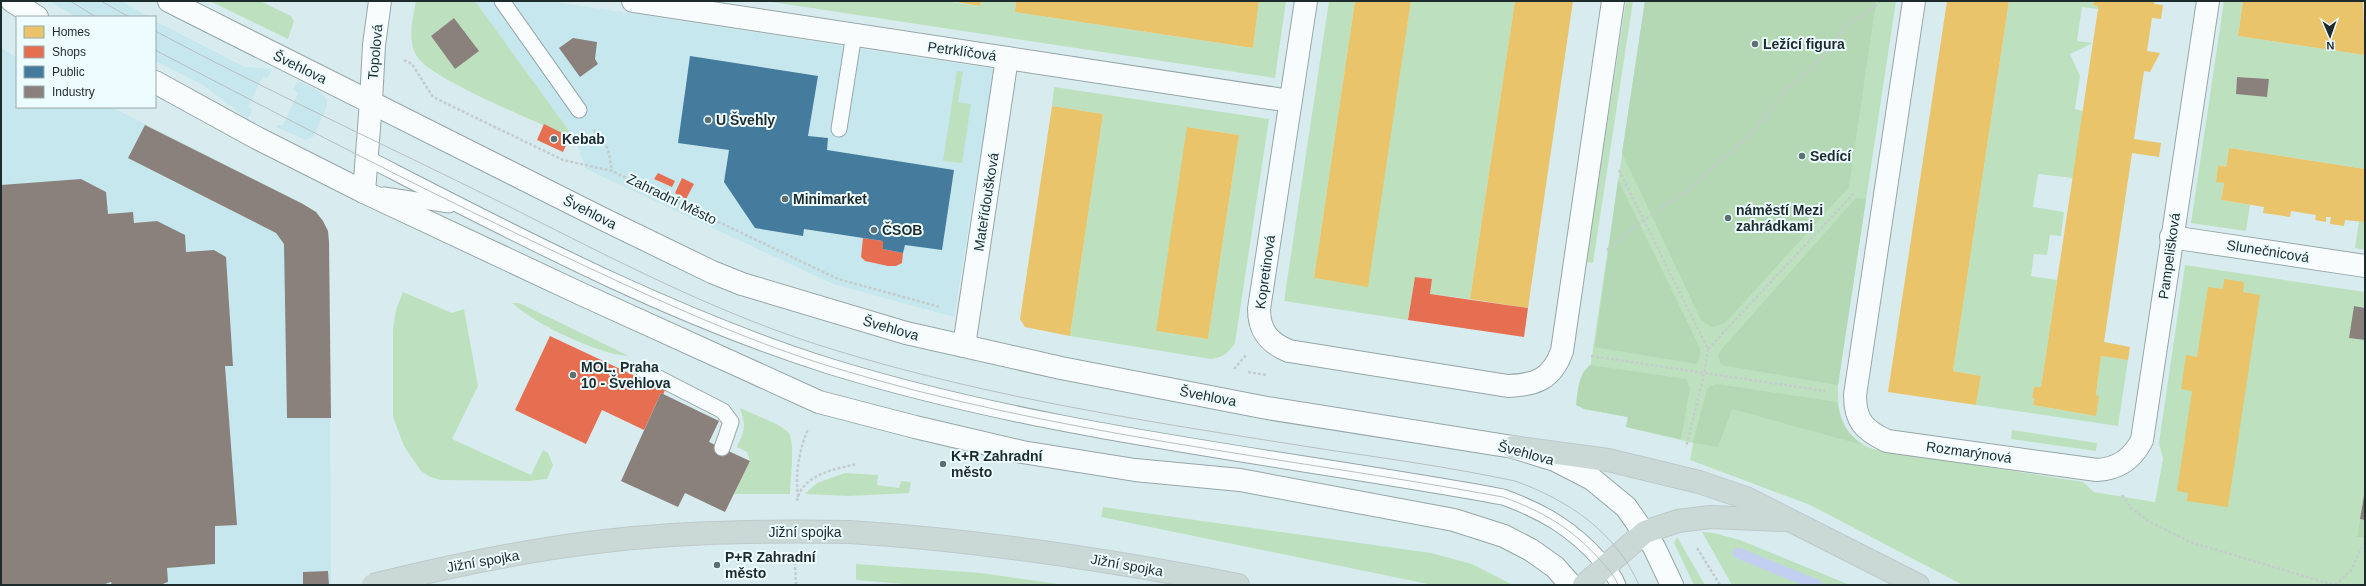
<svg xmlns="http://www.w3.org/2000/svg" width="2366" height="586" font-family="Arial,sans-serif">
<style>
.built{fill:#c6e7ed}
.green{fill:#bde1be;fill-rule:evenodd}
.forest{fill:#b3d8b3}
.homes{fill:#e9c46a}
.shops{fill:#e76f51}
.public{fill:#457b9d}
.industry{fill:#8a817c}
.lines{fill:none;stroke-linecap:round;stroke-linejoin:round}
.stream{stroke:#c2cff1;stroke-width:11}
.service-casing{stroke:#96a6a8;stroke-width:17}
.minor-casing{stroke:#96a6a8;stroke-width:24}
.tertiary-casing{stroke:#96a6a8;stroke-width:24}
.secondary-casing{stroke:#96a6a8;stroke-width:24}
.trunk-casing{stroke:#bfc9cb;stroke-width:24}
.path{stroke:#c5cccd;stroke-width:2.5;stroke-dasharray:3 2;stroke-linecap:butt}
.service{stroke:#f9fcfd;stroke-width:15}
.minor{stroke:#f9fcfd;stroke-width:22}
.tertiary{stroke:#f9fcfd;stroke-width:22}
.secondary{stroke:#f9fcfd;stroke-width:22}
.trunk{stroke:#cad9d6;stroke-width:22}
.tram{stroke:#b9bebf;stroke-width:1}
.trunk-bridge-casing{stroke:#bfc9cb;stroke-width:24;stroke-linecap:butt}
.trunk-bridge{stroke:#cad9d6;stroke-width:22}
.poi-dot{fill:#5e6f71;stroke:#edfcfe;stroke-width:1.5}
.labels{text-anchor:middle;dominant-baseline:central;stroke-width:4;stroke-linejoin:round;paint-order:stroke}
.poi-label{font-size:14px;font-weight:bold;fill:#1d2b2d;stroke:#edfcfe;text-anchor:start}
.street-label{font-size:14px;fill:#1d2b2d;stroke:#edfcfe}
</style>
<rect width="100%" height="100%" fill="#d8ecef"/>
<g class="built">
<polygon points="49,1 121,1 149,17 76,17"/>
<polygon points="475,1 549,1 994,69 954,317 833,284 586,169 575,139"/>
<polygon points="155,21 245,67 272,69 268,78 263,76 248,107 252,109 248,119 203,85 155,61"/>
<polygon points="1,48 17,58 17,107 111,107 303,204 316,212 323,221 328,231 329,242 331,585 1,585"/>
<polygon points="298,81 319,91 327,100 327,106 313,137 306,140 276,127 277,125 283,125 298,93 293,90"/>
</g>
<g class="green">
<polygon points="210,1 260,1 291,16 294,21 288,39"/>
<path d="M416 1H475L575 139C545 125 428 79 416 55 407 38 413 18 416 1ZM454 18 478 51 455 69 431 36Z"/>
<polygon points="765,1 944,1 980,6 981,1 1016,1 1015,12 1253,48 1259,1 1286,1 1275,78"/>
<polygon points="1329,1 1355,1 1314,278 1367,286 1411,1 1515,1 1470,299 1430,294 1432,279 1415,277 1408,320 1284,301"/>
<polygon points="1626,1 1633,1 1593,263 1586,262"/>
<path d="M1645 1H1896L1838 385C1837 414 1843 438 1873 449L2083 482 2094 492 2155 502 2163 459 2159 443 2185 265 2365 292V308L2354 306 2350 338 2365 340V490L2357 537 2365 538V585H1963L1810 505 1690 460 1693 443 1626 427 1628 417 1584 409Z"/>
<polygon points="2009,1 2094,1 2093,5 2098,6 2098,9 2082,7 2077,41 2093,43 2070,54 2080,76 2075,109 2083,111 2073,178 2038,174 2033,207 2064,212 2061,236 2050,235 2047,255 2034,254 2031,276 2057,280 2041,387 2034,387 2032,398 2034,398 2033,405 2096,416 2096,395 2101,356 2128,360 2118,426 1976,405 1981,376 1953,371"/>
<path d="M2224 1H2243L2238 36 2365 55V169L2229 148 2226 167 2218 165 2216 182 2224 183 2221 200 2250 205 2246 231 2191 223ZM2237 77 2269 79 2267 96 2236 94Z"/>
<polygon points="957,71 963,72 958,102 971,104 962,163 943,161"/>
<path d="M1054 87 1269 119 1235 343C1228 354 1223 357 1211 359L1070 336 1103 114 1052 106ZM1188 127 1239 135 1208 339 1156 331Z"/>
<polygon points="2359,221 2365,222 2365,250 2355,248"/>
<polygon points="403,292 452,313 464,309 478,386 452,439 531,475 543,450 548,453 553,465 547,479 529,481 440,480 430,477 421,471 404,446 393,417 393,329 396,310"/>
<path d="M512 303H519L629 356C599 355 535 324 512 303Z"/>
<path d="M740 408C752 414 779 423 788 432 796 440 790 482 790 494H734L750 461 747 452 737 447C745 429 746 427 740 408Z"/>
<polygon points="2012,430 2097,443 2096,451 2011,439"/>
<polygon points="845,473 878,475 877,485 899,488 901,481 911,482 909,493 849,496 805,494 817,483"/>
<polygon points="1103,507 1431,553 1472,564 1513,585 1433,585 1101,517"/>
<polygon points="1702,532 1714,533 1740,540 1850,585 1732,585"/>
<polygon points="1677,537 1705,585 1694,585 1674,543"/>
<polygon points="856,564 981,573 1065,585 918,585 856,580"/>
</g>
<g class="forest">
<polygon points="1645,1 1876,1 1849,187 1725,323 1712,327 1701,320 1622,153"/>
<polygon points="1618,180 1700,348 1700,357 1697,364 1595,347"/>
<polygon points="1856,198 1866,199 1838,385 1721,365 1718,355 1721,350"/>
<path d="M1590 365 1686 379 1690 388 1681 439 1626 427 1628 417 1584 409 1576 405C1578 390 1578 375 1590 365Z"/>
<path d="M1716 384 1837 402C1840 422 1847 433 1863 445L1732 409 1718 447 1693 443 1707 389 1710 386Z"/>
<polygon points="2360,519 2365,520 2365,538 2357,537"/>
</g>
<g class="homes">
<polygon points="950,1 981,1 980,6"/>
<polygon points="1016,1 1259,1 1253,48 1015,12"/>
<polygon points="1355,1 1411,1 1368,287 1314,278"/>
<polygon points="1515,1 1573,1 1528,308 1470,299"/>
<polygon points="1947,1 2009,1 1953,371 1981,376 1976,405 1888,392"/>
<polygon points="2094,1 2155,1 2154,4 2163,5 2161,19 2152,18 2147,51 2160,53 2150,72 2144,71 2134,139 2161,143 2159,157 2132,153 2104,342 2130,347 2128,360 2101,356 2096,395 2099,396 2096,416 2033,405 2034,398 2032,398 2034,387 2041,387 2098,9 2098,6 2093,5"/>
<polygon points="2243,1 2363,1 2365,55 2238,36"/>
<polygon points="1052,106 1103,114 1070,336 1025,327 1020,319"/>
<polygon points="1187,127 1239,135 1208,339 1156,331"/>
<polygon points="2229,148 2365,169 2365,222 2345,220 2344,226 2330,224 2331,217 2326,217 2326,222 2315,220 2316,215 2291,211 2290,217 2277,215 2263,213 2264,207 2221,200 2224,183 2216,182 2218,165 2226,167"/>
<polygon points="2224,279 2244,282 2243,292 2260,295 2228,507 2187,501 2188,493 2177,491 2192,391 2181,389 2186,355 2197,357 2208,287 2223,289"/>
</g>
<g class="shops">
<polygon points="544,124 570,137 563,152 537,140"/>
<polygon points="658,173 675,181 672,187 654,179"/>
<polygon points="682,178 694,184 686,199 675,193"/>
<polygon points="863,238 883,241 883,249 903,253 902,263 896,266 888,266 865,261 861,257"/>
<polygon points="1415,277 1432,279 1430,294 1528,308 1524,337 1408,320"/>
<polygon points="550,336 665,390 663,395 661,393 644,430 602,410 586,444 515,410"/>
</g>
<polygon class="public" points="690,56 818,76 808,136 828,138 827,150 954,170 942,250 905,245 903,253 883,249 883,241 804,229 803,236 755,228 724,182 729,150 678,143"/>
<g class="industry">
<polygon points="454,18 479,51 455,69 431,36"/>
<polygon points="573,38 597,42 595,59 598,64 580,77 559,48"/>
<polygon points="2237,77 2269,79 2267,97 2236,94"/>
<polygon points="145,125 303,204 316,212 323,221 328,231 329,242 331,418 287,418 284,244 276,233 128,158"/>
<polygon points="81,179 106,192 108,214 133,212 134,223 157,221 185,235 186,252 214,250 226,257 233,366 225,366 237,525 215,526 215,564 167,568 168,582 160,585 112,585 111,582 102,585 1,585 1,185"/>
<polygon points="2354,306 2365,308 2365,340 2349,338"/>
<polygon points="661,393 719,421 709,442 750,461 725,512 685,493 678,507 621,481"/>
<polygon points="2364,495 2365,495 2365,520 2360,519"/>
<polygon points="328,571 329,585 303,585 303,572"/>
</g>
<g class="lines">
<polyline class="stream" points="1738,553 1817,585"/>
<g class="service-casing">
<g id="service">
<polyline points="502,1 579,110"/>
<polyline points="839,129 854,34"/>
<path d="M367 158C517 235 670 316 832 367 1050 434 1279 456 1503 497 1542 511 1573 529 1600 560 1607 567 1615 576 1618 585"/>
<polyline points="384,195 449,205"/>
<polyline points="643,370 723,411 731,422 722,448"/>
</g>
</g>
<g class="minor-casing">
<g id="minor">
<polyline points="633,1 1290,101"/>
<path d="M1306 1 1259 309C1259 331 1269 343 1289 351L1508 386C1536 385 1552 379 1562 351L1613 1"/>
<path d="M1914 1 1855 395C1855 421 1864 430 1887 441L2097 470C2118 469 2133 458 2142 440L2208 1"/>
<polyline points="364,192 371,102"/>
<polyline points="2171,237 2365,266"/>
<polyline points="964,346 1007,58"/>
</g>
</g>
<g class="tertiary-casing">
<polyline id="tertiary" points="371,102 374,45 380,1"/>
</g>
<g class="secondary-casing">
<g id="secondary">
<polyline points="12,1 37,17"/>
<polyline points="169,1 603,219 712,272 742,284 906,333 1061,368 1267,408 1513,447 1555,460 1592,479 1626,507 1654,547 1672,585"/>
<polyline points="155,82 257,138 364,192 579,293 819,402 915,427 1022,452 1135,470 1240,480 1454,520 1504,536 1531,550 1555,567 1571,585"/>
</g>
</g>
<g class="trunk-casing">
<g id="trunk">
<polyline points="1513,447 1608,460 1699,482 1746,498 1918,585"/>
<path d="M849 532C980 540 1109 560 1238 585"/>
<polyline points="1584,585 1645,532 1678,521 1710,517 1783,520"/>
</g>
</g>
<g class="path">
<polyline points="404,60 412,64 433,97 563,160 612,171 838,279 940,307"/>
<polyline points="594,130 608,149 612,171"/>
<polyline points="1619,170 1708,349 1704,374 1686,447"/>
<polyline points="1607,250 1644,220 1693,186 1753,131 1783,93 1835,45 1844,27 1880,3"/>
<polyline points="1708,349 1855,192"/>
<polyline points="1591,356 1825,391"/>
<polyline points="1234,369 1246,355"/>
<polyline points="1248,372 1267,375"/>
<polyline points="2122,495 2131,508 2148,521 2190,542 2334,585"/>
<path d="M798 497C795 474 799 450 808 429"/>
<path d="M797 501C802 474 835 469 857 464"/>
<polyline points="1697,548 1720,585"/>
<polyline points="795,562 796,585"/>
<polyline points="2335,585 2351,570 2365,542"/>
</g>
<use href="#service" class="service"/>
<use href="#minor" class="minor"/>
<use href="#tertiary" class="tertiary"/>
<use href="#secondary" class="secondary"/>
<use href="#trunk" class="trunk"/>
<g class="tram">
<polyline points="70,1 96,17"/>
<polyline points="101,1 129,17"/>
<path d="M155 31C268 91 385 145 500 202 610 257 720 316 838 351 998 400 1164 424 1329 450 1391 459 1454 468 1515 481 1568 500 1616 532 1639 585"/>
<path d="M155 50C291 121 427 192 566 257 653 298 741 339 832 367 1050 434 1279 456 1503 497 1542 511 1573 529 1600 560 1607 567 1615 576 1618 585"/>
</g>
<g class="trunk-bridge-casing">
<path id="trunk-bridge" d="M373 585C462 563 554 544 646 537 714 531 781 531 849 532"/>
</g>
<use href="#trunk-bridge" class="trunk-bridge"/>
</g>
<g class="poi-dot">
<circle cx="1755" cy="44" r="4"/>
<circle cx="708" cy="120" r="4"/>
<circle cx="554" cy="139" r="4"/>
<circle cx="1802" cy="156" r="4"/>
<circle cx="785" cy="199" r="4"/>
<circle cx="1728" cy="218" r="4"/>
<circle cx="874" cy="230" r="4"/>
<circle cx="573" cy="375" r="4"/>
<circle cx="943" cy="464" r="4"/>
<circle cx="717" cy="565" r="4"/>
</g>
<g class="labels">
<g class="poi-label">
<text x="1763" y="44">Ležící figura</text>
<text x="716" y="120">U Švehly</text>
<text x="562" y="139">Kebab</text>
<text x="1810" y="156">Sedící</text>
<text x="793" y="199">Minimarket</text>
<text x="1736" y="210">náměstí Mezi<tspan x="1736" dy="16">zahrádkami</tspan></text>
<text x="882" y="230">ČSOB</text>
<text x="581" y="367">MOL, Praha<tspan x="581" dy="16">10 - Švehlova</tspan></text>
<text x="951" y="456">K+R Zahradní<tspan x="951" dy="16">město</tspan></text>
<text x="725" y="557">P+R Zahradní<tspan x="725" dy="16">město</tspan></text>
</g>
<g class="street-label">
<text transform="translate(962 51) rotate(8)">Petrklíčová</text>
<text transform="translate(375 52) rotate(-85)">Topolová</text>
<text transform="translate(300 67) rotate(26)">Švehlova</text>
<text transform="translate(672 199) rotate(26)">Zahradní Město</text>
<text transform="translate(986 202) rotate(-81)">Mateřídoušková</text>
<text transform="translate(590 212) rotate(27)">Švehlova</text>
<text transform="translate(2268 251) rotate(9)">Slunečnicová</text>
<text transform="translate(2169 256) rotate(-82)">Pampelišková</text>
<text transform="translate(1265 272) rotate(-82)">Kopretinová</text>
<text transform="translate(891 328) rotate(16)">Švehlova</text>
<text transform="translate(1208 396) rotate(11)">Švehlova</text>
<text transform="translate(1969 452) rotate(8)">Rozmarýnová</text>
<text transform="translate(1526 453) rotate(15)">Švehlova</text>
<text x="805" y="532">Jižní spojka</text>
<text transform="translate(483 561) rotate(-10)">Jižní spojka</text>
<text transform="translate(1127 565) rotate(10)">Jižní spojka</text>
</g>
</g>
<rect width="2366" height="586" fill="none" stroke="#1d2b2d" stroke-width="4"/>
<rect x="16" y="16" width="140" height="92" fill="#edfcfe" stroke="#9aa8aa"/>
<rect x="24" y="26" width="20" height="12" fill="#e9c46a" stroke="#9aa8aa"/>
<text x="52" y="36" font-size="12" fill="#1d2b2d">Homes</text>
<rect x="24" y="46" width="20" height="12" fill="#e76f51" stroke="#9aa8aa"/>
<text x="52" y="56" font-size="12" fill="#1d2b2d">Shops</text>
<rect x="24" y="66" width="20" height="12" fill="#457b9d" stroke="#9aa8aa"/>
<text x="52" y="76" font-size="12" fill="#1d2b2d">Public</text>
<rect x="24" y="86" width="20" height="12" fill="#8a817c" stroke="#9aa8aa"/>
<text x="52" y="96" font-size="12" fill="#1d2b2d">Industry</text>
<g transform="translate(2330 36) rotate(178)" stroke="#edfcfe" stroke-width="3" paint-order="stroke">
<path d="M0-3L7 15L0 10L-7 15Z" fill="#1d2b2d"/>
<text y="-6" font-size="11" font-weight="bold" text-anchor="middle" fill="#1d2b2d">N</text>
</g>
</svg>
